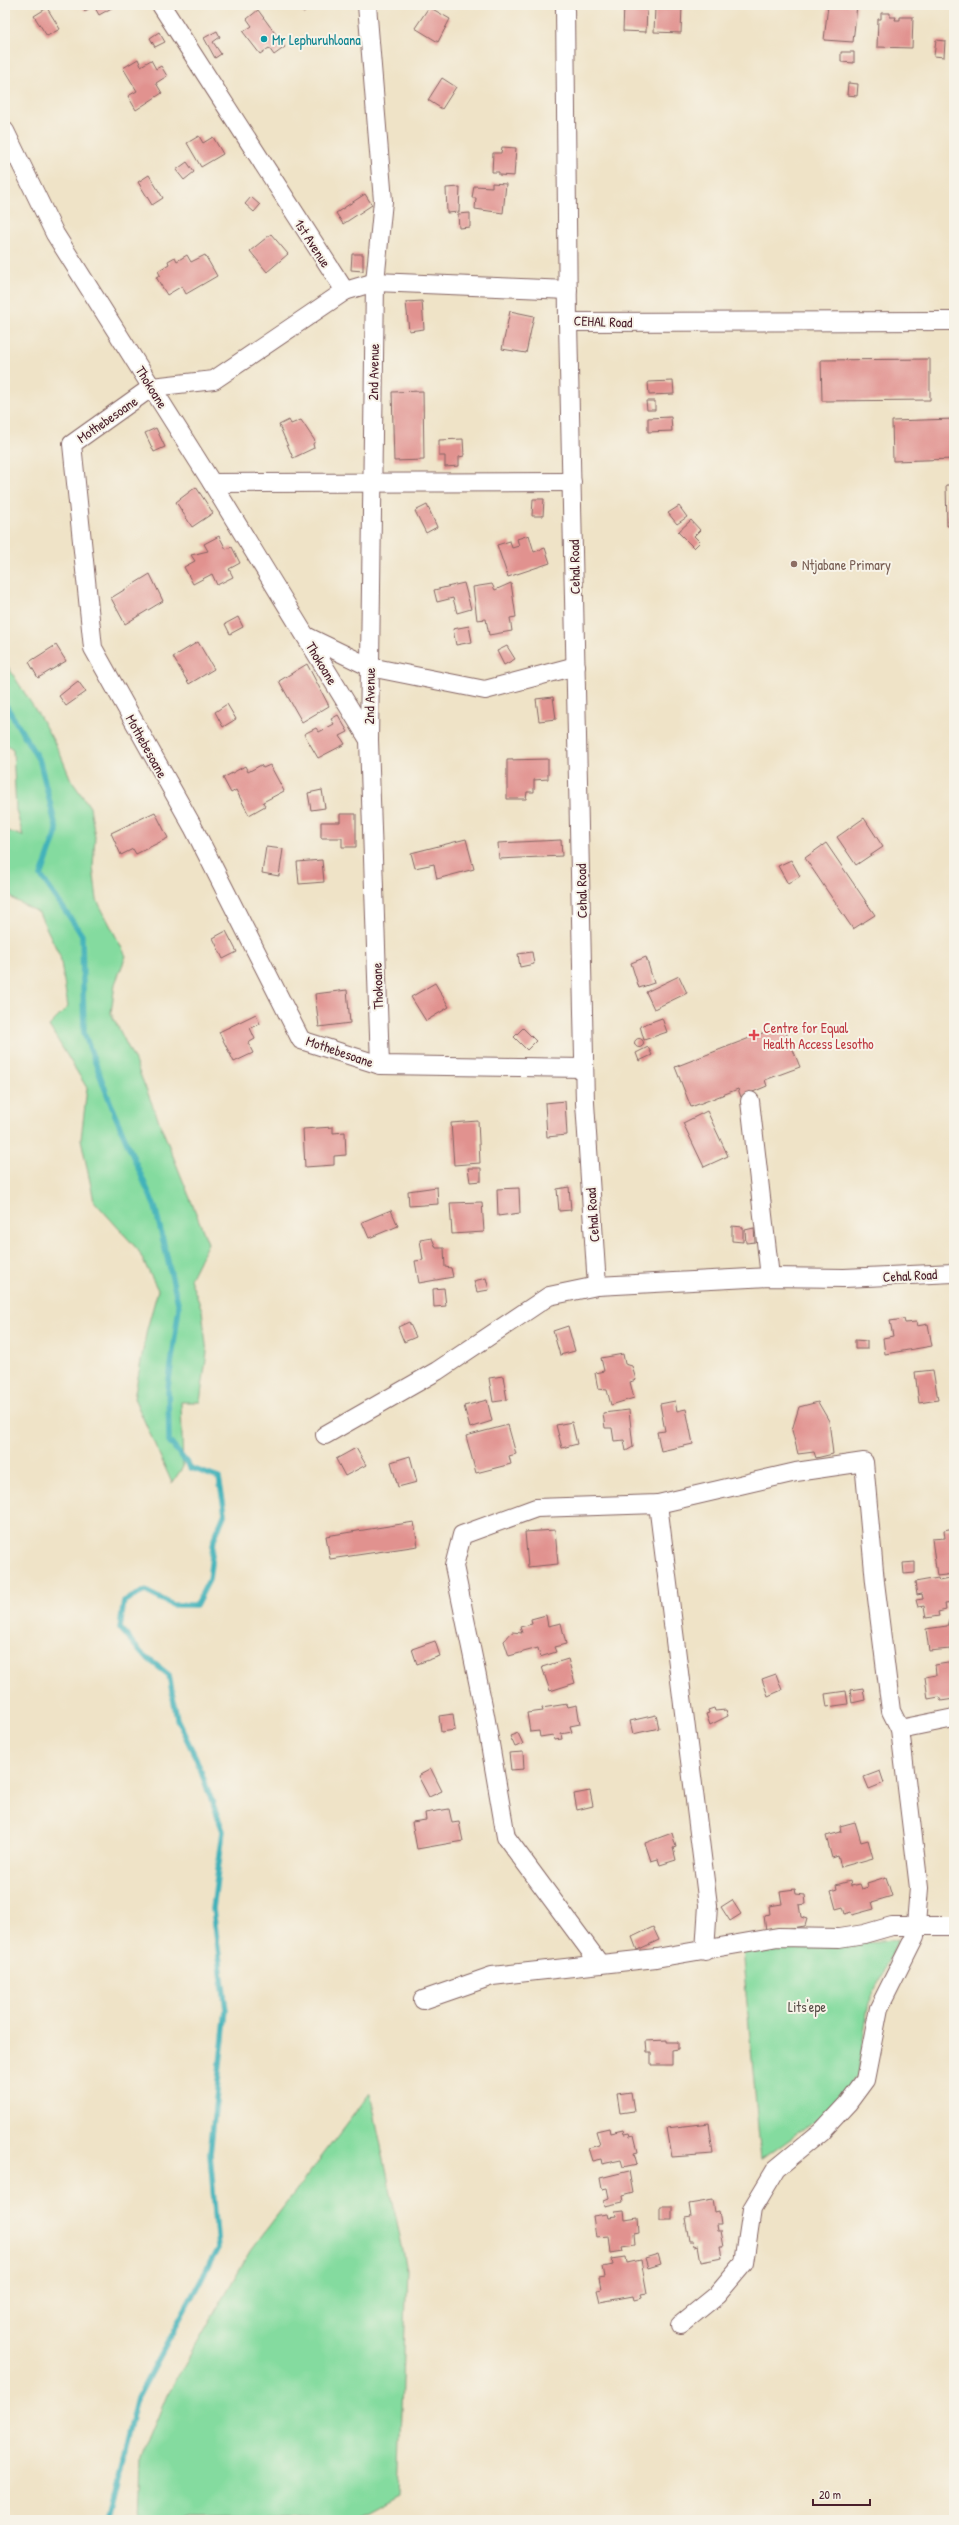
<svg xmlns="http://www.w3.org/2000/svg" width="959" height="2525" font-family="'Patrick Hand',sans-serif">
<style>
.green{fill:#84db9f;stroke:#677d65}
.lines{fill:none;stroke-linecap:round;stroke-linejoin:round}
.stream{stroke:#42b2ba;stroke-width:5.5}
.building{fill:#e1928f}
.street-casing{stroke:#846462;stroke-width:20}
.street{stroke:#fff;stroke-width:18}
.culture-dot{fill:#0f9aa8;stroke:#f7f3e8;stroke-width:1.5}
.education-dot{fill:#8d6e63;stroke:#f7f3e8;stroke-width:1.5}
.health-dot{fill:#e0444e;stroke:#f7f3e8;stroke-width:1.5}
.labels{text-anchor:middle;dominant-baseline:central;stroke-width:4;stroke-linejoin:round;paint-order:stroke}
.culture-label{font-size:14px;fill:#0d838f;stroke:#f7f3e8;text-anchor:start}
.street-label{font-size:14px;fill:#4a1f2b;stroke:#f7f3e8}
.education-label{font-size:14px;fill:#785e54;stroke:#f7f3e8;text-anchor:start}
.health-label{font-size:14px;fill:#be3a42;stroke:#f7f3e8;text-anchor:start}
.park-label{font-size:14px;fill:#584e48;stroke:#f7f3e8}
</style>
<rect width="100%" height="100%" fill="#f7f3e8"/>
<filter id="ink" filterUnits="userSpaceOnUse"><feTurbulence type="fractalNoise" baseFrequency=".025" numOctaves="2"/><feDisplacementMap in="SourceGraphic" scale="8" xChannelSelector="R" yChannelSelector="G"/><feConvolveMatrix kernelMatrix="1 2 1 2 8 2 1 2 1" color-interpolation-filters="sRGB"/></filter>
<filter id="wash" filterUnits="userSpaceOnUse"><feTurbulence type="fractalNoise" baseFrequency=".012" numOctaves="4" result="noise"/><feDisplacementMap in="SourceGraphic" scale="16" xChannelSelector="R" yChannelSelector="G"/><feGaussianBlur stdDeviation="0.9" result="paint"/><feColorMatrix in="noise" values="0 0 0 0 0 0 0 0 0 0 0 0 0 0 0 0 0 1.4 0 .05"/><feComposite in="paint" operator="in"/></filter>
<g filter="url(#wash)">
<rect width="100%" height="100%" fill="#efe3c7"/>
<g class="green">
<polygon points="5,662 40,717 59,751 71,780 90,807 95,836 93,867 97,900 126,956 115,984 111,1013 134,1059 208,1243 190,1279 202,1310 207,1353 200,1402 181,1402 183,1467 172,1483 134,1398 147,1329 158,1290 138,1250 94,1201 81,1139 87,1088 49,1026 68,1007 60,956 39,913 13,899 5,881 5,830 23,836 16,810 13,749 5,744"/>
<polygon points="898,1940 869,2002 857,2076 821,2117 761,2160 742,1949"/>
<polygon points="370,2093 407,2270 399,2494 351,2520 139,2520 141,2457 167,2395 250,2251"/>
</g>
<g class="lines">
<polyline class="stream" points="5,704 40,762 57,831 41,876 82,935 84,1033 115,1115 155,1207 179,1307 168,1388 169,1441 191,1468 219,1478 225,1513 214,1539 209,1580 196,1605 173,1605 145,1591 124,1601 120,1628 142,1654 169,1675 177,1719 196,1758 223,1831 213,1909 226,2010 210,2154 218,2248 137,2398 107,2520"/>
</g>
<g id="blocks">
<g class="building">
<polygon points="81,5 114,5 115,6 99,15 94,6 85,11"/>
<polygon points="294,5 311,5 304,13"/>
<polygon points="624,5 682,5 681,33 654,32 655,8 647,8 646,32 623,31"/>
<polygon points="828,5 857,5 853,42 824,40"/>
<polygon points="429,7 450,19 438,42 415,28"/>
<polygon points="47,8 60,29 47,36 34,16"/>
<polygon points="258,10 285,47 274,55 269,48 260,54 243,32 252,26 247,19"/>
<polygon points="881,13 890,13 890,17 896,17 895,20 900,20 900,17 913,17 912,48 877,47 878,19 881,19"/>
<polygon points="217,31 220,37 213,42 221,54 215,58 204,38"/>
<polygon points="159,32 165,42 155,47 150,38"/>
<polygon points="936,40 945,41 944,57 934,56"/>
<polygon points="841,52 854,52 854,63 841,62"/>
<polygon points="138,59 141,66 151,60 156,69 161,66 167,76 156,83 162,93 136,110 128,96 137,91 123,68"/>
<polygon points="442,78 456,87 442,109 428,100"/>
<polygon points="848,83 858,84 857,96 847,95"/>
<polygon points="199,136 203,143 213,137 223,154 201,167 187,143"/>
<polygon points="502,147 516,148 514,176 499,175 499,172 492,172 493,153 501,153"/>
<polygon points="187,162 194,172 184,180 176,170"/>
<polygon points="149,175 163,198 152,205 138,182"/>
<polygon points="492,183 506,184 503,213 475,209 476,198 472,198 474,186 492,187"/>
<polygon points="460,187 459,212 447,213 446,188"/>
<polygon points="365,194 372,205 343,224 336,213"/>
<polygon points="251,197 260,205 254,212 245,204"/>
<polygon points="470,213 470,227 459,228 458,214"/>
<polygon points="271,234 288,254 267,272 250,251"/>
<polygon points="352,254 363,254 363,271 351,270"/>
<polygon points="187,255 191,262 205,255 217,276 186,294 182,286 167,295 156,277 160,275 158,271 169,264 168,261 175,257 177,261"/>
<polygon points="422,301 424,329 409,331 406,302"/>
<polygon points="510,311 534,316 526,353 502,349"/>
<polygon points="930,359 930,400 822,401 821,360"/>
<polygon points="673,381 674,394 649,395 648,382"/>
<polygon points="423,391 424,460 394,461 392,392"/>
<polygon points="646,401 655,401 655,410 647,410"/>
<polygon points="671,417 672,431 648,432 648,418"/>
<polygon points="954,419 954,459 893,461 892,421"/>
<polygon points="289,420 291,424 301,420 315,441 313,444 314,448 293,458 279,425"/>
<polygon points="156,428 165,447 154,452 145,433"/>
<polygon points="463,439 464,456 459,457 459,466 445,467 445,456 439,456 439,440"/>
<polygon points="946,485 954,485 954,525 947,526"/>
<polygon points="196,487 213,513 192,527 176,502"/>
<polygon points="533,499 544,499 543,516 532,516"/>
<polygon points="427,505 437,527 426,533 415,511"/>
<polygon points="679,506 687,517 677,524 668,513"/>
<polygon points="691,520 700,530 694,536 700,542 694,548 678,532"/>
<polygon points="529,535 534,552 545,548 550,563 508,577 497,545 510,541 512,548 519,546 517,539"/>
<polygon points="219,536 226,549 232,547 240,563 229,569 233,577 217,585 212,574 193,584 184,567 195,561 191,555 208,551 204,544"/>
<polygon points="150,574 163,601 125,624 111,598"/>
<polygon points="464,583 471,609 457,613 453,598 437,602 434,590"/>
<polygon points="511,583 516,617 510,618 512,631 489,635 486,619 477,620 473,587 492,584 495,590"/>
<polygon points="238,617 243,627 230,634 225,624"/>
<polygon points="469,626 472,642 456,645 453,629"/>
<polygon points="198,642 214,669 189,684 173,657"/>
<polygon points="56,645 66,661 38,678 29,662"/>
<polygon points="507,646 515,659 504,665 497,651"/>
<polygon points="307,664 329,706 302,722 279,681"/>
<polygon points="78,681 86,692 66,706 59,696"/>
<polygon points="553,697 556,719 539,721 536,699"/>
<polygon points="227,704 236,719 223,727 215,712"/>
<polygon points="338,715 348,732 340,736 345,744 318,758 304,734 316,728 319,732 334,724 331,719"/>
<polygon points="548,759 548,779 534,780 534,792 527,792 526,799 507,799 507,760"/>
<polygon points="261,765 263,768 270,765 284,791 263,802 265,806 249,815 236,790 231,793 223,778 245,766 248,772"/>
<polygon points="322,790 325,808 311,810 308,793"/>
<polygon points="155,812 168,838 136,854 133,849 121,855 111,833"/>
<polygon points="340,814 356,814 356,847 342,847 342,838 321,838 321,822 340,822"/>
<polygon points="864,818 883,847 856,865 837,837"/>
<polygon points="466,839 474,869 437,879 434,864 415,868 411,853"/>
<polygon points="561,840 562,856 499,859 498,843"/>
<polygon points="826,843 875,915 853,929 805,858"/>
<polygon points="266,847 283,849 279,876 262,873"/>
<polygon points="322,860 324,882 299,884 297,862"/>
<polygon points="791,860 800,876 788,884 778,866"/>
<polygon points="226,931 237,952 223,959 213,938"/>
<polygon points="532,952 534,964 520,967 518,954"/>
<polygon points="646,957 654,983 639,988 631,963"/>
<polygon points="679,976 687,993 654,1009 646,992"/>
<polygon points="435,983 449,1007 426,1021 411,997"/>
<polygon points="347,990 350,1023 319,1027 315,994"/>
<polygon points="256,1014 260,1024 250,1028 255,1039 248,1043 253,1053 234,1062 219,1032"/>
<polygon points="662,1018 667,1032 644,1040 640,1026"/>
<polygon points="783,1025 800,1067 765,1080 767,1086 741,1097 738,1089 691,1107 675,1067"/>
<polygon points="523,1028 536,1041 527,1050 514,1037"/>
<circle cx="639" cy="1043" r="4.5"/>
<polygon points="648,1047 652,1055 639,1061 636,1053"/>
<polygon points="565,1101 567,1135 547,1137 545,1103"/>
<polygon points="707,1111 728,1156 704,1167 683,1123"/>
<polygon points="478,1121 480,1163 454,1165 451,1123"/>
<polygon points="333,1127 333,1133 345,1132 346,1155 334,1156 334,1165 305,1167 303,1129"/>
<polygon points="468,1168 481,1168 481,1181 470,1182"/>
<polygon points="437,1187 438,1204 409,1206 408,1191"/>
<polygon points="569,1187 571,1210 559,1211 557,1189"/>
<polygon points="519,1188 520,1213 498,1216 497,1189"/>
<polygon points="482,1202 484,1232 452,1234 450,1203"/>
<polygon points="391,1210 398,1226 369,1238 362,1222"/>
<polygon points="732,1226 743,1227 743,1242 732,1241"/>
<polygon points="754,1228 755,1242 746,1243 745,1230"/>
<polygon points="432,1238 436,1248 444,1248 445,1267 451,1268 453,1277 419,1283 415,1261 423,1260 420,1240"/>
<polygon points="486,1278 489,1290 477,1292 474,1281"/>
<polygon points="444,1288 446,1306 434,1307 433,1289"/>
<polygon points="904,1319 905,1323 916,1322 917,1326 928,1324 932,1346 885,1354 883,1338 893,1336 890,1321"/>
<polygon points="409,1322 416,1337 404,1342 398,1327"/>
<polygon points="568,1326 575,1351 560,1355 553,1331"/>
<polygon points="855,1340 867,1341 867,1349 855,1349"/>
<polygon points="623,1354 625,1364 632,1366 636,1380 630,1382 634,1398 611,1405 607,1390 598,1389 595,1373 604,1371 601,1358"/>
<polygon points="933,1370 938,1400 919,1403 915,1372"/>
<polygon points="503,1376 507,1400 493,1402 489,1378"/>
<polygon points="487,1400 492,1421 470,1428 464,1406"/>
<polygon points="675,1401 677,1411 686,1409 693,1444 661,1451 657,1432 665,1431 660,1404"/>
<polygon points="818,1402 829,1421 833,1454 816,1458 814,1452 798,1454 792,1430 799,1407"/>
<polygon points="629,1410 633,1447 626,1451 624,1440 614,1441 612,1428 605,1428 603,1413"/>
<polygon points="572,1422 577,1444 562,1448 556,1425"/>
<polygon points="508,1425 516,1454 509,1456 511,1464 476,1473 466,1436"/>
<polygon points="356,1448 366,1465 345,1476 336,1459"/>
<polygon points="410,1456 417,1482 398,1487 391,1462"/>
<polygon points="414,1522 418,1546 330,1559 326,1536"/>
<polygon points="954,1528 954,1574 937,1576 932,1539 945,1538 944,1530"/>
<polygon points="555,1530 558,1564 528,1567 525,1532"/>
<polygon points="915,1562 915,1573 904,1574 903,1563"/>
<polygon points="938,1578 939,1581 954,1578 954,1603 945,1604 946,1610 938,1612 939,1616 926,1618 924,1606 918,1607 916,1600 923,1599 922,1594 917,1595 915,1582"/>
<polygon points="546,1615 548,1626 561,1623 566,1644 554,1647 556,1652 540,1657 538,1648 509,1656 504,1641 512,1632 522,1633 520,1627 532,1624 531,1619"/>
<polygon points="954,1618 954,1657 951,1657 950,1649 929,1651 926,1629 947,1626 949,1619"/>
<polygon points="435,1641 440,1656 417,1664 412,1649"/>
<polygon points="568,1659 575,1683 550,1691 542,1667"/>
<polygon points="954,1662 954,1699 941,1701 939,1697 928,1699 925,1677 936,1675 935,1665"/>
<polygon points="776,1674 782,1690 768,1696 762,1679"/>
<polygon points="863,1688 865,1700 852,1703 850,1690"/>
<polygon points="846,1691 848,1704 827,1707 825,1694"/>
<polygon points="567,1704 568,1707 577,1705 580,1724 570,1726 572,1732 561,1734 562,1739 554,1740 553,1735 540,1737 539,1731 530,1732 527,1713 543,1711 542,1708"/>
<polygon points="714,1708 715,1711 726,1710 728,1716 710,1725 706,1714 709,1713 708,1710"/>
<polygon points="453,1714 455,1730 441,1732 439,1716"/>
<polygon points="656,1715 659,1728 633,1734 630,1721"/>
<polygon points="518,1733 523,1744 515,1747 510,1736"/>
<polygon points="523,1752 524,1769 511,1770 509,1753"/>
<polygon points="431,1769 442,1791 429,1797 418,1776"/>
<polygon points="880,1771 884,1783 869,1789 864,1777"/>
<polygon points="590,1791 593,1806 577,1810 574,1794"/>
<polygon points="449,1809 452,1823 459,1822 463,1841 417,1849 412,1822 426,1820 425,1813"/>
<polygon points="855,1822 861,1842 868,1840 873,1858 841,1867 838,1856 832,1858 826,1836 841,1832 840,1826"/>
<polygon points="672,1833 676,1847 673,1848 676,1860 660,1865 658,1859 651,1861 645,1843"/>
<polygon points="886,1877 892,1896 872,1902 874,1909 852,1915 851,1912 845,1914 843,1907 836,1909 831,1891 837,1889 836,1885 850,1881 851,1886 860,1884 862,1889 868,1887 867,1883"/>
<polygon points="795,1889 796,1894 805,1895 806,1904 799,1905 801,1917 807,1919 805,1926 766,1932 764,1915 770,1914 769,1906 782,1904 780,1891"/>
<polygon points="732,1900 741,1914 730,1921 721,1907"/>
<polygon points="653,1927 659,1940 637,1950 632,1937"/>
<polygon points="667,2040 667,2042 678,2042 678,2049 672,2050 672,2065 651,2065 651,2052 647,2052 646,2041"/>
<polygon points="631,2092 634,2111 620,2113 617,2094"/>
<polygon points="709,2123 713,2154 672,2157 667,2128"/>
<polygon points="609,2128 610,2133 623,2130 624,2134 629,2133 630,2136 634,2135 638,2152 634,2153 637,2164 623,2167 621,2160 602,2164 601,2159 592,2161 588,2148 600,2145 596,2131"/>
<polygon points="629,2171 633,2193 622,2196 623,2202 605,2206 604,2200 609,2198 607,2188 602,2189 600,2178"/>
<polygon points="713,2200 715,2212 719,2211 721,2225 716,2225 717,2231 720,2231 723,2247 720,2247 722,2258 701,2262 698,2245 694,2246 693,2241 689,2241 685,2218 691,2217 689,2204"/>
<rect x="660" y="2206" width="12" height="14"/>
<polygon points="624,2211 625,2220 638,2218 639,2232 634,2233 635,2245 622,2247 623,2251 611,2253 609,2236 596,2237 593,2216 607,2214 608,2218 616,2217 615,2212"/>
<polygon points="658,2254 661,2264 648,2268 645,2258"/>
<polygon points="626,2257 627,2263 641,2260 647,2293 641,2294 642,2298 634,2300 633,2296 600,2302 597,2290 601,2289 599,2278 605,2277 603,2267 613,2265 612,2259"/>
</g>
</g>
</g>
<g filter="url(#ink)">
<use href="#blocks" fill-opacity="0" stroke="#846462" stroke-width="1"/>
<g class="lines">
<g class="street-casing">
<g id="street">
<polyline points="161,5 345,291 375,282 568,290"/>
<polyline points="367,5 383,201 375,282 369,740"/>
<polyline points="565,5 568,322 954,321"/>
<polyline points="5,131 55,234 212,483 369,740 380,1065 584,1068"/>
<polyline points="345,291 214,380 152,387 72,444 93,648 193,827 301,1040 380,1065"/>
<polyline points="568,322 585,1103 597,1286 770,1277 844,1278 954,1273"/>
<polyline points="212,483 572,482"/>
<polyline points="306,636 370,667 485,690 576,666"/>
<polyline points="750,1101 770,1277"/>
<polyline points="325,1435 437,1371 549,1296 597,1286"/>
<polyline points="658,1504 708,1905 705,1951"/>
<polyline points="900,1729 954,1718"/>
<polyline points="600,1964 506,1837 485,1715 454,1566 462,1535 536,1508 658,1504 796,1472 864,1462 875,1582 891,1711 900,1729 919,1888 915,1936 879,2008 865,2080 848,2103 822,2131 776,2169 752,2209 744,2263 717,2295 680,2325"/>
<polyline points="423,2000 492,1976 656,1958 778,1937 839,1938 864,1934 892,1926 954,1926"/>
</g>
</g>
<use href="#street" class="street"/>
</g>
</g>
<circle class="culture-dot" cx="264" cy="39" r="4"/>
<circle class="education-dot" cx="794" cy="564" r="4"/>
<path class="health-dot" d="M752 1029h4v4h4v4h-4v4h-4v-4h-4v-4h4z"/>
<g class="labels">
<g class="culture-label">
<text x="272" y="39">Mr Lephuruhloana</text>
</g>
<g class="street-label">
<text transform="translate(313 243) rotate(57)">1st Avenue</text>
<text transform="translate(603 321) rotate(2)">CEHAL Road</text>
<text transform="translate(373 372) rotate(-89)">2nd Avenue</text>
<text transform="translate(152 387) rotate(58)">Thokoane</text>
<text transform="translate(107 419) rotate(-35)">Mothebesoane</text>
<text transform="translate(574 567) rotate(-91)">Cehal Road</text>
<text transform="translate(322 663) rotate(59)">Thokoane</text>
<text transform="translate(369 696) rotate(-89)">2nd Avenue</text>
<text transform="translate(147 746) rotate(61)">Mothebesoane</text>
<text transform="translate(581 891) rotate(-91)">Cehal Road</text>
<text transform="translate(377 986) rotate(-92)">Thokoane</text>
<text transform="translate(340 1051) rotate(19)">Mothebesoane</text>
<text transform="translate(592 1215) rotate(-94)">Cehal Road</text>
<text transform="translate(910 1275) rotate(-3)">Cehal Road</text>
</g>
<g class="education-label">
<text x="802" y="564">Ntjabane Primary</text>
</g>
<g class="health-label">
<text x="763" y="1027">Centre for Equal<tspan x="763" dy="16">Health Access Lesotho</tspan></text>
</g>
<g class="park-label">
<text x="807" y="2006">Lits'epe</text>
</g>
</g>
<rect width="959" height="2525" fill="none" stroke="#f7f3e8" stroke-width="20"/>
<path d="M813 2499v6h57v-6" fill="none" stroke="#4a1f2b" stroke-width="2"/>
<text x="819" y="2499" font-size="12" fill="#4a1f2b" stroke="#f7f3e8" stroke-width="3" paint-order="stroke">20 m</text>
</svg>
